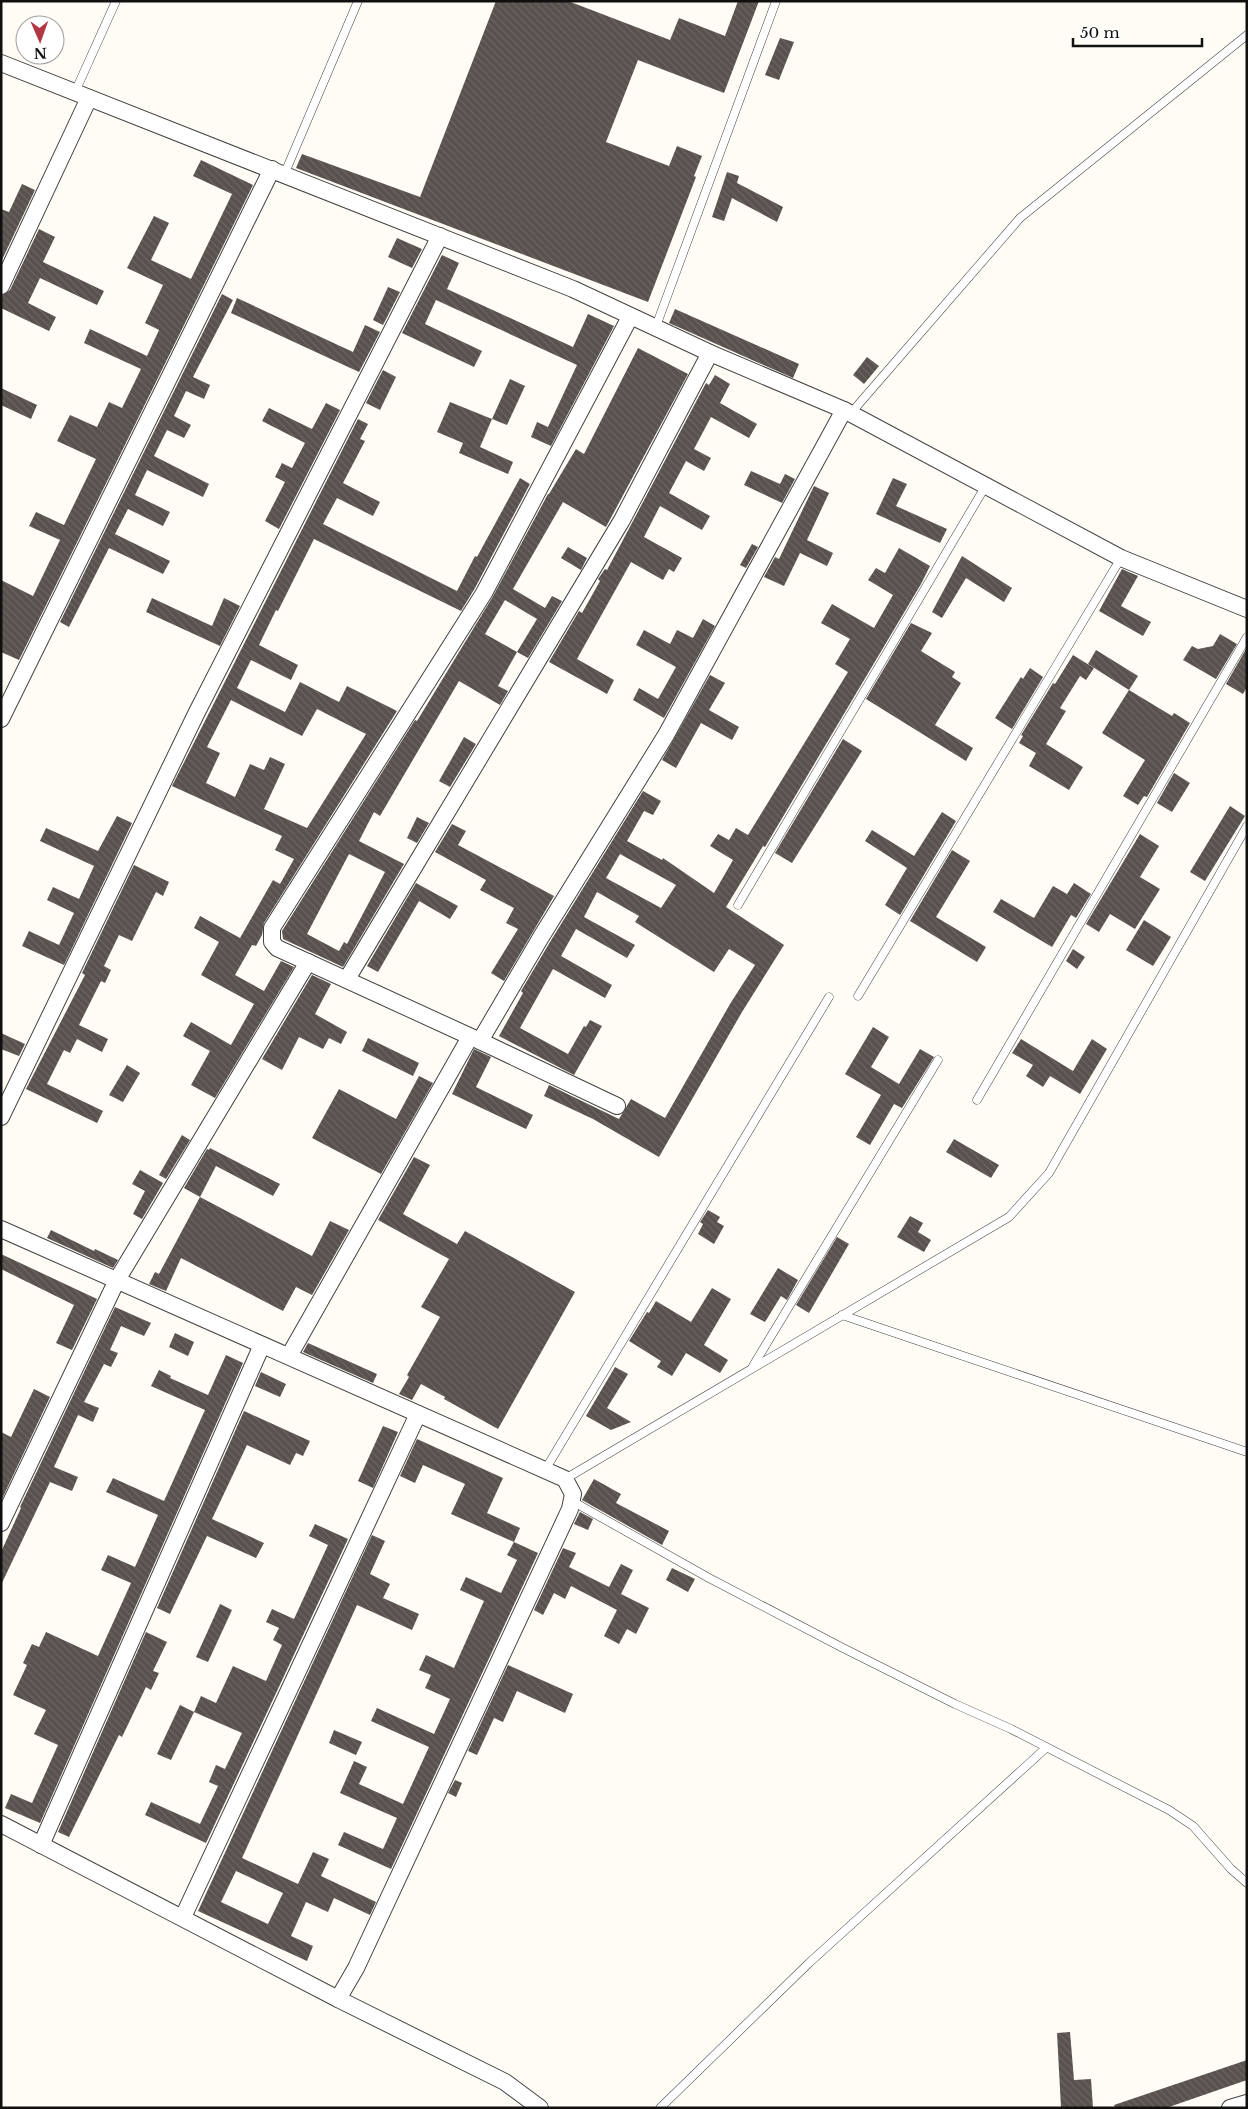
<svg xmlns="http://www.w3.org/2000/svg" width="1248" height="2109" font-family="'Libre Baskerville',serif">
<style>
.building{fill:url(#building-back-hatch);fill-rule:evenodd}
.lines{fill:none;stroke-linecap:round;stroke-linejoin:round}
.lane-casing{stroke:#434343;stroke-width:9}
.street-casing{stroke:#434343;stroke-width:18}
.lane{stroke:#fff;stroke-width:8}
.street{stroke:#fff;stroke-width:16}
</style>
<defs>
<pattern id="building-back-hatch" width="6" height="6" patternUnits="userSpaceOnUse" patternTransform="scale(1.25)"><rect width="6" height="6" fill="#58514e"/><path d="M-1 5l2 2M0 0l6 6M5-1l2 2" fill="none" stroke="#6b6563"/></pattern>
</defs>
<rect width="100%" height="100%" fill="#fefcf5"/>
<g class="building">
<polygon points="496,1 568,1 670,40 679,18 725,36 738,1 759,1 724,93 638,60 606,142 669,166 677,146 702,156 694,176 696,177 648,302 296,168 302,154 420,197"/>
<polygon points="780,38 794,42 779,80 765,75"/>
<polygon points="201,160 253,185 19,660 1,652 1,580 33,596 60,540 29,526 36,512 64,525 96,459 57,441 70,415 97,427 109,402 122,408 141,369 84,343 90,329 147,356 159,330 145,323 163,285 127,268 154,216 169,223 151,260 191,279 232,194 193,176"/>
<polygon points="727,172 739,176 737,183 783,207 777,222 732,198 724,221 712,217"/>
<polygon points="22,184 35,190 1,262 1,209 9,212"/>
<polygon points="39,229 55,237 43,262 104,291 97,305 40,278 28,303 56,317 49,331 1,308 1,296 10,290"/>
<polygon points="397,238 422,249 412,268 388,257"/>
<polygon points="442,255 459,263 447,289 573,347 588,314 614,326 551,446 531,437 537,422 548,427 577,365 436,300 425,324 482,351 474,367 402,333"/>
<polygon points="388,287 400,292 383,325 373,320"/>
<polygon points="222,294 233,300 193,377 210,385 204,399 186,391 174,416 191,425 184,438 167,430 154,456 209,484 203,497 147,470 135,495 170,512 163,526 128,509 115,534 170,561 163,574 109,548 69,627 60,622"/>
<polygon points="237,298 353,352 365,325 380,332 359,372 231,313"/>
<polygon points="675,309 799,364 793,378 669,323"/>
<path d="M638 348 688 374 606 527 563 502 513 589 545 608 552 596 562 601 528 658 517 652 498 686 508 691 500 705 459 681 380 816 374 812 359 841 404 864 343 967 283 939 282 931 415 720 417 721 492 598 548 494H549L576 449 584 454ZM505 600 537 619 517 652 485 634ZM349 854 385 872 347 944 344 942 339 951 307 934Z"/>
<polygon points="867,357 879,366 864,384 853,375"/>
<polygon points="383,370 396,377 380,410 366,403"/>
<polygon points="715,375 730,384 720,403 757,424 749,438 711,417 694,449 711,458 704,471 686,461 669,493 710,516 702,530 660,506 644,537 682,558 674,572 669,569 663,580 631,562 577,659 614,680 607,694 549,662 579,611 582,613 600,581 598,579 605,569 607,570 624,538 706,383 709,385"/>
<polygon points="510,379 525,386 507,425 492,419"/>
<polygon points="1,388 37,405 31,419 1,405"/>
<polygon points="450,402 492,419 480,447 513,462 508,474 459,453 463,443 437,432"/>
<polygon points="326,403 340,410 279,529 265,521 285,482 275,477 282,463 292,468 305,443 262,421 269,408 312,429"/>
<path d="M358 419 368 424 360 439 365 441 343 483 380 502 373 516 337 498 323 524 457 591 475 556 477 557 520 478 530 484 475 588 461 611 314 539 278 611 276 610 259 645 298 665 291 680 251 660 237 688 285 712 300 682 339 702 347 686 397 711 264 923 262 935 256 946 252 945 235 975 264 991 281 961 294 967 215 1098 191 1085 210 1051 183 1036 191 1022 231 1045 254 1004 201 975 219 942 194 928 200 916 240 938 273 880 280 884 294 859 275 850 282 836 172 786ZM231 700 302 736 317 709 366 734 307 828 264 809 285 764 270 757 264 770 250 764 235 797 206 783 220 753 207 747Z"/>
<polygon points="751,471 780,484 785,474 795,479 782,503 744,485"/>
<polygon points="893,478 907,484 896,506 947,529 940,543 876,514"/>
<polygon points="814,486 829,493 807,540 833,553 827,566 800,553 784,586 764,577 775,557 779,559"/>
<polygon points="752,544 758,547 746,568 740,565"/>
<polygon points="568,547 587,558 581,570 561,558"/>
<path d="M899 548 930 566 921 584 765 847 763 846 726 907 784 945 742 1012 659 1157 593 1119 544 1096 549 1085 619 1119 631 1099 665 1118 730 1004 755 965 729 949 714 972 635 922 639 916 597 892 584 917 635 945 627 958 576 929 561 956 612 985 605 998 553 969 520 1028 568 1054 584 1026 586 1027 590 1020 602 1026 574 1075 499 1036 523 993 521 991 550 942 643 791 661 801 653 815 644 811 627 841 662 860 663 858 714 893 733 860 710 846 718 834 729 840 736 828 748 835 848 672 835 664 850 639 821 623 832 604 874 628 893 595 868 580 876 568 885 573ZM620 854 676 885 661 908 606 878Z"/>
<polygon points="962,556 1012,588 1004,602 966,578 942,618 932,612"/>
<polygon points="1122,569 1138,576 1121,606 1151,622 1143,636 1099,611"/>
<polygon points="152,598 212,626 224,598 240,606 220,646 146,612"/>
<polygon points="703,619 715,626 664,718 633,700 639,688 658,699 676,667 636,645 644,630 670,644 677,630 693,638"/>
<polygon points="911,623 932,633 921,651 955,672 952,677 961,683 935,725 973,748 966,761 866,699"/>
<polygon points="1220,634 1237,644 1216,679 1183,660 1192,646 1198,649 1213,646"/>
<polygon points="1246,649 1247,687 1243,694 1226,684"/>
<polygon points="1096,650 1138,676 1129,690 1088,664"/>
<polygon points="1073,655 1094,668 1086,680 1080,676 1060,708 1066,711 1046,744 1083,767 1069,790 1029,766 1036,753 1019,743 1023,736 1021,735 1053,683 1055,684"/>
<polygon points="1030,668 1043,677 1012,729 995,718 1021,677 1023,679"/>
<polygon points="710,675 725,683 709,710 739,727 732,740 701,723 676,768 662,760"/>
<polygon points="1129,690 1172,716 1174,713 1190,723 1147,797 1144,796 1138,805 1123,796 1145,760 1102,733"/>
<polygon points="464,737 476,744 450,787 439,781"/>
<polygon points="843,739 862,751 792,863 775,853"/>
<polygon points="1174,773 1190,783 1172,812 1157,803"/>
<polygon points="1230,806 1245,816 1205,881 1190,872"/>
<polygon points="942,812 956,821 900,915 885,905 907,868 865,841 872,830 914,856"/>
<polygon points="117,816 132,823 64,965 22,946 29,931 59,945 74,913 47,900 53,887 79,899 94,866 40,841 46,828 98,851"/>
<polygon points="417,817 429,823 417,843 407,838"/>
<polygon points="452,824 466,831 458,845 554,896 504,981 491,973 518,929 506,923 514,908 480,890 486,880 435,852"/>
<polygon points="1140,834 1159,846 1140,877 1160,889 1135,929 1110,914 1099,932 1086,924"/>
<polygon points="952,850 970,861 936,917 986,947 977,962 910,921"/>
<polygon points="134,865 169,882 163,896 156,892 132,941 119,935 104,966 111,970 105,983 101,981 79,1025 108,1039 102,1052 77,1039 70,1053 64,1050 47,1084 103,1111 97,1123 26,1089 85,975 82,973"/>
<polygon points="416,883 458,906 450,919 419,901 378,972 367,966"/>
<polygon points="1074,883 1091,894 1076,918 1071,915 1052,947 993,912 1001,899 1034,918 1053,886 1067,894"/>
<polygon points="1144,920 1171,937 1153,966 1126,950"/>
<polygon points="1073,949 1085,957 1077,969 1066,961"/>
<polygon points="312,975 331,984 315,1014 347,1032 341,1044 329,1038 323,1049 299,1037 282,1070 262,1059"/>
<polygon points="873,1027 889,1037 871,1067 899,1084 920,1049 934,1057 902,1108 894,1104 870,1145 856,1137 881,1095 845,1074"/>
<polygon points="1,1033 25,1044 19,1056 1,1049"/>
<polygon points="368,1038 419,1063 413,1076 362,1051"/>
<polygon points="1021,1039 1073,1071 1092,1039 1107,1049 1080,1094 1050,1076 1043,1087 1026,1076 1033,1065 1012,1053"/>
<polygon points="474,1049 491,1057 476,1087 533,1115 526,1129 452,1094"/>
<polygon points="127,1065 140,1073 123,1102 109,1095"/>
<polygon points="419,1076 433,1083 381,1174 312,1138 339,1089 396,1119"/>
<polygon points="182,1135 190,1140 166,1179 159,1175"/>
<polygon points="954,1139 999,1165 991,1178 946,1152"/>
<polygon points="210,1148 280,1184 273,1196 216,1166 200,1197 312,1256 330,1221 349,1230 312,1295 296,1287 283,1311 181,1258 166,1291 149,1284 155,1272 159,1274 200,1197 184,1188 207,1149 209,1150"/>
<polygon points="414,1157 430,1165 403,1214 457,1244 465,1231 575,1292 498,1429 444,1399 445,1397 421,1384 412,1400 399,1394 409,1377 407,1375 440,1317 421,1307 449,1259 378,1220"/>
<polygon points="140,1170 163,1183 142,1219 133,1214 145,1191 132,1184"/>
<polygon points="708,1210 720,1217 717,1222 724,1226 714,1244 698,1234 703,1224 700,1222"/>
<polygon points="910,1216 923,1223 918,1232 931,1240 924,1252 897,1237"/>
<polygon points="51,1230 94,1251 95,1249 118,1260 113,1268 47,1238"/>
<polygon points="837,1237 849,1244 809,1313 796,1305"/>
<polygon points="1,1254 97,1299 72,1350 56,1343 74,1305 1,1269"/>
<polygon points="778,1268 798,1280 787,1300 781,1296 765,1322 750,1314"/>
<polygon points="712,1288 731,1299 704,1345 728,1360 720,1373 686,1353 672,1376 657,1367 661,1361 629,1341 647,1312 649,1313 656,1301 691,1322"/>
<polygon points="115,1307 151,1323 144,1336 121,1326 110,1350 118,1353 111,1367 104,1364 84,1402 99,1408 93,1422 78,1415 54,1467 78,1477 72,1491 50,1482 1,1585 1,1552 21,1508 20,1507"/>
<polygon points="175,1333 194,1342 188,1356 169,1347"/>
<polygon points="308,1343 377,1374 373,1383 303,1352"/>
<polygon points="226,1355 243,1363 40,1823 5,1808 11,1794 32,1803 58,1745 34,1734 46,1710 13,1695 27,1665 23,1663 32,1644 39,1647 46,1632 98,1656 131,1583 101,1570 108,1555 135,1567 158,1515 106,1492 113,1478 164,1501 205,1410 151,1386 159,1370 171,1376 170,1378 208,1395"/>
<polygon points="615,1367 628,1374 607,1408 631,1422 611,1430 586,1416"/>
<polygon points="261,1372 286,1384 280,1397 255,1386"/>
<polygon points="34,1389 50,1397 2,1499 1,1432 11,1437"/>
<polygon points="244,1411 310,1441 303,1456 296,1453 290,1465 247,1445 212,1519 264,1543 256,1558 207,1536 170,1614 157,1608"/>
<polygon points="383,1426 398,1432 373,1488 358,1481"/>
<polygon points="417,1439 503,1478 487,1513 520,1528 514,1542 451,1514 465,1484 423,1465 415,1483 400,1476"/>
<polygon points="594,1479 621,1494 616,1503 669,1531 662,1545 582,1500"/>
<polygon points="580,1512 593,1519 588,1530 574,1524"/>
<polygon points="315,1524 348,1539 206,1843 145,1815 151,1802 200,1824 218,1786 209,1782 216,1765 225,1769 242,1733 194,1712 201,1696 216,1703 233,1666 266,1681 282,1645 273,1640 279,1628 266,1622 272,1609 294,1619 328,1545 309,1536"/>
<path d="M372 1535 385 1541 370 1574 390 1584 383 1598 419 1614 412 1630 357 1605 242 1858 298 1884 313 1852 329 1859 321 1876 376 1902 370 1915 334 1898 328 1912 306 1902 291 1936 313 1946 307 1961 198 1911ZM236 1871 283 1893 268 1924 221 1902Z"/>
<polygon points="514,1542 538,1553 391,1869 338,1845 344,1832 383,1849 397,1818 340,1793 354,1761 367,1767 359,1784 403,1804 429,1747 371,1721 377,1708 434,1734 450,1699 425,1688 431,1675 419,1670 426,1655 454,1668 484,1601 460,1590 466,1577 501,1593 517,1560 507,1555"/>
<polygon points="563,1548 576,1553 569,1567 609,1587 621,1564 633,1570 621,1594 649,1608 636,1634 627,1629 619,1644 604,1636 617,1610 571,1586 565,1599 554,1593 543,1615 534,1610"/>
<polygon points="672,1568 695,1579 688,1592 666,1580"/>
<polygon points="220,1604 232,1610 208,1662 196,1657"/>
<polygon points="146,1632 167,1642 153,1671 159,1673 151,1690 146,1687 122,1737 119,1735 69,1837 58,1832"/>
<polygon points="508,1665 573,1694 565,1713 517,1691 503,1722 494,1718 477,1755 468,1751"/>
<polygon points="180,1705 194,1712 171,1760 157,1754"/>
<polygon points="334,1730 362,1742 356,1755 329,1743"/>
<polygon points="455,1780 462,1783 456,1797 448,1793"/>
<polygon points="1070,2032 1074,2080 1091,2079 1093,2108 1061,2108 1057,2033"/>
<polygon points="1247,2060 1247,2080 1166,2108 1115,2108 1114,2105"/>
</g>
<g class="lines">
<g class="lane-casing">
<g id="lane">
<polyline points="75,92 116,1"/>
<polyline points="284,175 358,1"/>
<polyline points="655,329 776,1"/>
<polyline points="851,413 1020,218 1247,35"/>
<polyline points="738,905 985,487"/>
<polyline points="858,996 1121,558"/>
<polyline points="977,1100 1247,637"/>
<polyline points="842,1315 1247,1452"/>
<polyline points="753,1366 938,1060"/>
<polyline points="545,1470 829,997"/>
<polyline points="565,1479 1009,1217 1049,1173 1247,826"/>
<polyline points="572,1501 709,1578 843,1648 955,1704 1011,1729 1169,1810 1193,1826 1231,1869 1247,1883"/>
<polyline points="660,2108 809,1963 1046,1748"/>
</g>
</g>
<g class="street-casing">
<g id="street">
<polyline points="1,63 573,289 710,353 844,410 1121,558 1247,609"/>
<polyline points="1,286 89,98"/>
<polyline points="630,317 484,593 272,928 272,942 277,948 480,1041 541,937 666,735 844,410"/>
<polyline points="1,719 272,169"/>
<polyline points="347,979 622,520 710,353"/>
<polyline points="480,1041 617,1106"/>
<polyline points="1,1117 196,714 440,236"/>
<polyline points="1,1229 565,1479 573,1494 570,1509 356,1968 338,1999 1,1824"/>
<polyline points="289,1356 470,1037"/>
<polyline points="1,1523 117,1280 308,962"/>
<polyline points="41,1845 262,1345"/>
<polyline points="183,1917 418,1414"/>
<polyline points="338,1999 505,2082 540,2108"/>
<polyline points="1230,2108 1247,2103"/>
</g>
</g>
<use href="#lane" class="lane"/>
<use href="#street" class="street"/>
</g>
<rect width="1248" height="2109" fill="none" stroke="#101010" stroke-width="5"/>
<g transform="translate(40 40) rotate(178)"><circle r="24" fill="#ffffff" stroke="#9f9f9f"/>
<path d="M0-4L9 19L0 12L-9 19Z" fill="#b33643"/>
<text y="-8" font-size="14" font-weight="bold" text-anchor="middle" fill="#101010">N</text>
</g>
<path d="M1073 38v8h129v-8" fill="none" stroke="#101010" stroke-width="2.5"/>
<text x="1080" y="38" font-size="15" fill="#101010" stroke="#ffffff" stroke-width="4" paint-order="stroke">50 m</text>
</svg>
